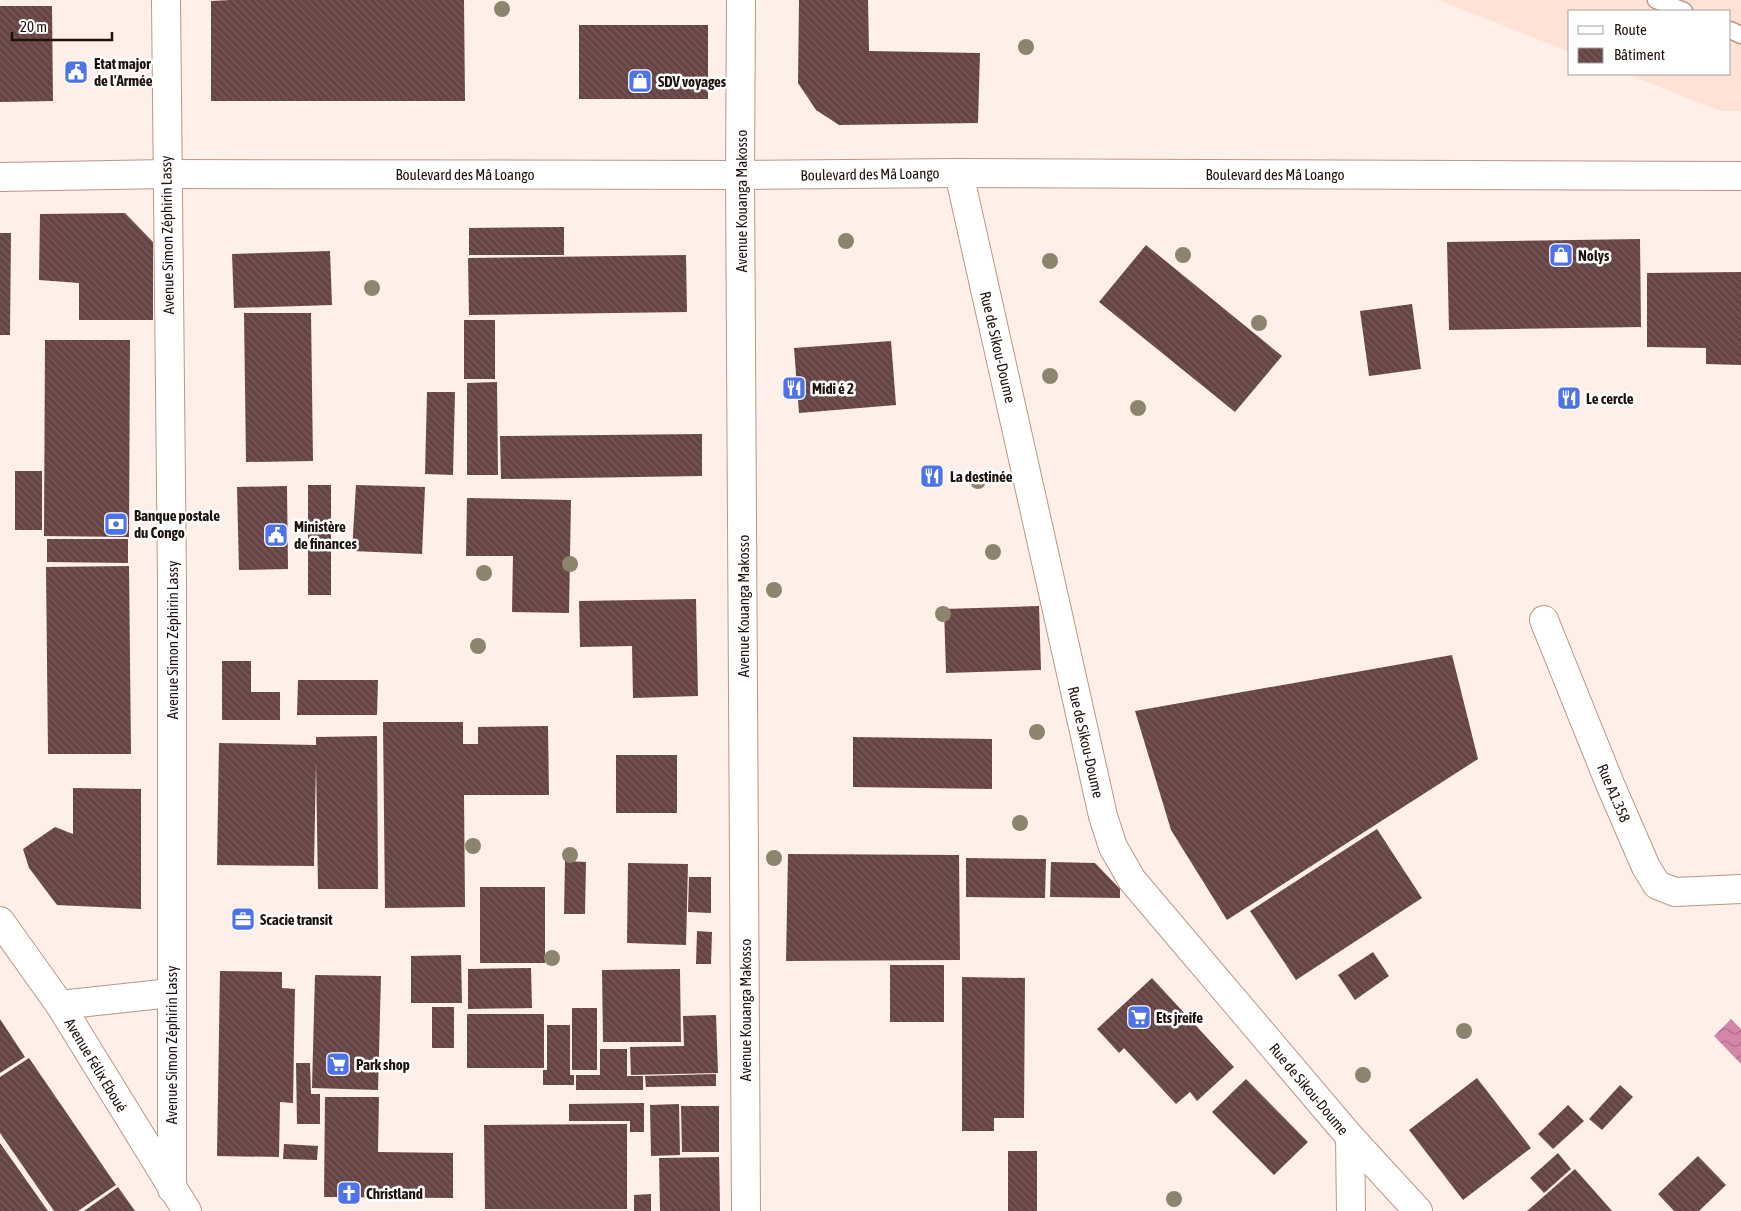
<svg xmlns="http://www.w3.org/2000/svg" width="1741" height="1211" font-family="'Asap Condensed',sans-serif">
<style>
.built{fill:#fde2d5}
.water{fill:url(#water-waves)}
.building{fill:url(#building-back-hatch)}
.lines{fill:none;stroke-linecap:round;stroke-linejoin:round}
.service-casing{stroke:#ba9786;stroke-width:19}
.minor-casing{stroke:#ba9786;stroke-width:30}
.tertiary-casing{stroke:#ba9786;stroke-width:30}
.service{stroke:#fff;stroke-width:16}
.minor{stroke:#fff;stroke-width:28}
.tertiary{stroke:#fff;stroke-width:28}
.tree{fill:#8d846d}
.labels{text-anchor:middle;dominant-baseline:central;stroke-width:5;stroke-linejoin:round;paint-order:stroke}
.poi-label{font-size:15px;font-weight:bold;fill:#1f120c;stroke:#fff;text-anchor:start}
.street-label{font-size:15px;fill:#1f120c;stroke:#fff}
</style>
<defs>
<pattern id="water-waves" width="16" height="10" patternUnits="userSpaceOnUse" patternTransform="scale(1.25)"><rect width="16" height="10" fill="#d486a9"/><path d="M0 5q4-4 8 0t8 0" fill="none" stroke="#ab6c88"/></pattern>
<pattern id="building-back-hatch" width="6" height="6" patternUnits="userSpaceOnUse" patternTransform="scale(1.25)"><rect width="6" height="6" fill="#644"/><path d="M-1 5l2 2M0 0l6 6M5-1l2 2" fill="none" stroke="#775b5b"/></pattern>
</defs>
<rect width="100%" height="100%" fill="#feefe8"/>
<polygon class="built" points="1439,0 1741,0 1741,111 1721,111 1626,74 1730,74 1730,11 1570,11 1570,52"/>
<polygon class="water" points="1731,1019 1741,1029 1741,1064 1714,1036"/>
<g class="building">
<polygon points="230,0 464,0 465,101 211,101 211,1"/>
<polygon points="799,0 868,0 869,51 980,53 978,123 839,125 816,110 798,83"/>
<polygon points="0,6 52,6 53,101 0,102"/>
<rect x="579" y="25" width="129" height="74"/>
<polygon points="125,213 153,242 153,320 79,320 79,283 39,280 40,214"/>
<polygon points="564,227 564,255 469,255 469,228"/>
<polygon points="0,233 11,233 10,335 0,335"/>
<polygon points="1640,239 1641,327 1449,330 1447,242"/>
<polygon points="1146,245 1282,356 1235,412 1099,302"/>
<polygon points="330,251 332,305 234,308 232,254"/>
<polygon points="686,255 687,312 469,315 468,258"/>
<polygon points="1741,272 1741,365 1706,364 1706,348 1647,347 1647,273"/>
<polygon points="1412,304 1421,369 1369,376 1360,311"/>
<polygon points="244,313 311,313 313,461 246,462"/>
<rect x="464" y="320" width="31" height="59"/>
<polygon points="45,340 130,340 129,537 44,536"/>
<polygon points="891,341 896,405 799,413 794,348"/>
<polygon points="497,382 498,475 467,475 467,383"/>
<polygon points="427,392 455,392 453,475 425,474"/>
<polygon points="702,434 702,476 501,479 500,436"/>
<rect x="15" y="471" width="27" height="59"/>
<rect x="308" y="485" width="23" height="110"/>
<polygon points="356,485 425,487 422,554 352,551"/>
<polygon points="287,486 288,569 239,570 237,487"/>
<polygon points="467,498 571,500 569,613 512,612 513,556 466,556"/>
<polygon points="47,539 128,539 128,563 47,562"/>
<polygon points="129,566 131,754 48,754 46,567"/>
<polygon points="696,599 698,696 633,698 632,646 580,647 579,601"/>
<polygon points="1039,606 1041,670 946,673 944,609"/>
<polygon points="1452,655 1478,759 1227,920 1171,830 1135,711"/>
<polygon points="222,661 251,661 251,692 280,692 280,720 222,720"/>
<polygon points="298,680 378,680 377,715 297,715"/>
<polygon points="383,722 463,722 463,744 478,744 478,727 548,726 549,795 464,795 465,907 385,908"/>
<polygon points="377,736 378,889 318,889 316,762 314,866 217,865 219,743 316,745 316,737"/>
<polygon points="853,737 992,739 992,789 853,787"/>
<rect x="616" y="755" width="61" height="58"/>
<polygon points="73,788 141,789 141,909 57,905 29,868 23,849 55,827 73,834"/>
<polygon points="1377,829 1422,898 1296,980 1250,911"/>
<polygon points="788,854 959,855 960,960 786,961"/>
<polygon points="966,858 1046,859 1045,898 966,897"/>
<polygon points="565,861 586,862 585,914 564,914"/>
<polygon points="1051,862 1095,863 1120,889 1120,898 1050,897"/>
<polygon points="628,863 688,864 686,945 627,943"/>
<polygon points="689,877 711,877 711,913 688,912"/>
<rect x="480" y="887" width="65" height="76"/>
<polygon points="697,931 712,932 711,964 696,964"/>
<polygon points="1373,952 1389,976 1355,1000 1338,975"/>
<polygon points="461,955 462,1003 411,1003 411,956"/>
<rect x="890" y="965" width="54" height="57"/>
<polygon points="531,968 532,1008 468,1009 468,969"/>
<polygon points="680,969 681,1042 603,1042 602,970"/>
<polygon points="220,971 282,972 282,988 295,989 293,1103 280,1102 279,1157 217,1156"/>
<polygon points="315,975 381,976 378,1090 312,1088"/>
<polygon points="962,977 1025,978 1024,1118 994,1118 994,1131 962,1131"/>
<polygon points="1152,978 1234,1067 1197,1101 1190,1092 1176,1104 1124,1048 1119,1053 1097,1029"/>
<rect x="432" y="1007" width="22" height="41"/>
<rect x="572" y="1008" width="25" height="62"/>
<rect x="467" y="1014" width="77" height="54"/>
<polygon points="716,1015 718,1073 631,1075 630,1047 684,1046 683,1016"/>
<polygon points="0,1019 25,1057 0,1073"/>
<polygon points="547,1025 570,1025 570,1075 574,1075 574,1085 543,1085 543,1070 547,1070"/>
<polygon points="600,1049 627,1049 627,1076 643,1076 643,1090 576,1090 576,1075 600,1075"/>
<polygon points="29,1058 116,1185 78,1211 54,1211 0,1133 0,1077"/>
<polygon points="296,1063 310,1063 311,1094 320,1094 320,1124 297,1124"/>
<polygon points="716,1074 716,1086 646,1087 645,1076"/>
<polygon points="1477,1078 1531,1148 1463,1200 1409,1130"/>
<polygon points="1246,1079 1308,1142 1274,1175 1212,1112"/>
<polygon points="1620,1085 1633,1097 1602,1130 1589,1119"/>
<polygon points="325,1097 379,1097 378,1152 453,1153 453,1198 324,1197"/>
<polygon points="644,1103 644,1132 630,1132 630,1121 569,1121 569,1104"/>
<polygon points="679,1104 680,1155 651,1156 650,1105"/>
<polygon points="1568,1105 1584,1121 1553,1149 1538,1134"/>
<polygon points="681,1106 719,1106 719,1152 682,1152"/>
<polygon points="627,1124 627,1209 485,1209 484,1125"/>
<polygon points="0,1143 48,1211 0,1211"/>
<polygon points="284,1144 318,1146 317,1160 283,1159"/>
<rect x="1008" y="1151" width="29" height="60"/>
<polygon points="1558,1153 1571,1169 1544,1193 1530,1178"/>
<polygon points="1698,1156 1726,1185 1699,1211 1674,1211 1658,1194"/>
<polygon points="719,1157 720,1211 660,1211 659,1158"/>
<polygon points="1575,1169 1612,1211 1527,1211"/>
<polygon points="118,1187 135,1211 84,1211"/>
<polygon points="651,1194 651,1211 634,1211 634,1195"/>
</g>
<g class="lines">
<g class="service-casing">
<g id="service">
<polyline points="1656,0 1684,11"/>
<polyline points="1730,30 1741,35"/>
</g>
</g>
<g class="minor-casing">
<g id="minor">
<polyline points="166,0 172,582 172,1189"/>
<polyline points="741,0 740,175 746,1211"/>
<polyline points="959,173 1103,816 1113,847 1132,880 1350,1137 1418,1211"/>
<polyline points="1544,620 1610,784 1646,867 1657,885 1675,892 1741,889"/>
<polyline points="60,1005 171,993"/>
<polyline points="1350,1137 1351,1211"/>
</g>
</g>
<g class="tertiary-casing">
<g id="tertiary">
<polyline points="0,177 167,174 740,175 959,173 1741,176"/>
<polyline points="0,921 60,1005 187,1211"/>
</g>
</g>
<use href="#service" class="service"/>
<use href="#minor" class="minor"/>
<use href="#tertiary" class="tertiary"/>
</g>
<g class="tree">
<circle cx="502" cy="9" r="8"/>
<circle cx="1026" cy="47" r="8"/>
<circle cx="846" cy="241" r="8"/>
<circle cx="1183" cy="255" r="8"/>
<circle cx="1050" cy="261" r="8"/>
<circle cx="372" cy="288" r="8"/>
<circle cx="1259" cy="323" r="8"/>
<circle cx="1050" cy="376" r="8"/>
<circle cx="1138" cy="408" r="8"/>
<circle cx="978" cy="481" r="8"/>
<circle cx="993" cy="552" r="8"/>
<circle cx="570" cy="564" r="8"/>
<circle cx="484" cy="573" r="8"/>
<circle cx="774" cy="590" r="8"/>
<circle cx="943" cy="614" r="8"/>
<circle cx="478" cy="646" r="8"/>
<circle cx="1037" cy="732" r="8"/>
<circle cx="1020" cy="823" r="8"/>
<circle cx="473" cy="846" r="8"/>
<circle cx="570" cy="855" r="8"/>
<circle cx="774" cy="858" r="8"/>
<circle cx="552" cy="958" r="8"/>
<circle cx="1464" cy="1031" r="8"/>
<circle cx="1363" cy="1075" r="8"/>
<circle cx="1174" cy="1199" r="8"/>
</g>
<defs>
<g id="civic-square" transform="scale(1.25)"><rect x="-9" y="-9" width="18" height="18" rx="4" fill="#4d73e7" stroke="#fff"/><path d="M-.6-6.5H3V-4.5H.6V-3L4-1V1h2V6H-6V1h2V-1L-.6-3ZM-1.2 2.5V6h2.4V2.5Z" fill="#fff"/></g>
<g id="shop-square" transform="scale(1.25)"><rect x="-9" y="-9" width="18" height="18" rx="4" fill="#4d73e7" stroke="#fff"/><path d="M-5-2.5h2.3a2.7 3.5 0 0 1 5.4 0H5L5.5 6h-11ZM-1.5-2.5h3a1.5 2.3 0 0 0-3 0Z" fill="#fff"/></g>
<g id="restaurant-square" transform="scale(1.25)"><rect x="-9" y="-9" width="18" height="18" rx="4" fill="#4d73e7" stroke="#fff"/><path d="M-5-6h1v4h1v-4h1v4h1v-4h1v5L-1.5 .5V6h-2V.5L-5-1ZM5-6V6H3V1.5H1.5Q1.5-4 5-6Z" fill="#fff"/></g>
<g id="bank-square" transform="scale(1.25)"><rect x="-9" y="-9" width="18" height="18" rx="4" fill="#4d73e7" stroke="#fff"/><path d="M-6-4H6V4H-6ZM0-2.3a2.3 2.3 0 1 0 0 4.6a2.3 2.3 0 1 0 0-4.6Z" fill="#fff"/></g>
<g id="office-square" transform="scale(1.25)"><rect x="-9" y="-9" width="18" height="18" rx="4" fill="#4d73e7" stroke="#fff"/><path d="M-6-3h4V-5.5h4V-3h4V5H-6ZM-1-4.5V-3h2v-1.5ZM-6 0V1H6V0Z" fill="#fff"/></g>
<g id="supermarket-square" transform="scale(1.25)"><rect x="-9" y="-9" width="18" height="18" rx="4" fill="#4d73e7" stroke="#fff"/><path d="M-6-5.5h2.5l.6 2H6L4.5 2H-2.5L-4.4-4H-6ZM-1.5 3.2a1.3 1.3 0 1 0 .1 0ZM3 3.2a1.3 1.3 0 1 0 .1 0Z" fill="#fff"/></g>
<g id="church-square" transform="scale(1.25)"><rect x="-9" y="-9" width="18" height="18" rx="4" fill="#4d73e7" stroke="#fff"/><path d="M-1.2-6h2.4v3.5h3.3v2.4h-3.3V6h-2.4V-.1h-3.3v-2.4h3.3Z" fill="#fff"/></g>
</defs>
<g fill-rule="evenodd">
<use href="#civic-square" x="76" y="72"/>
<use href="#shop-square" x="640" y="81"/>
<use href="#shop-square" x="1561" y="255"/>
<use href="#restaurant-square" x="794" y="388"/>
<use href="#restaurant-square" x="1569" y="398"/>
<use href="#restaurant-square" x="932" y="476"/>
<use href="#bank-square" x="116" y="524"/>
<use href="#civic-square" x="276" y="535"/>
<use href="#office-square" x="243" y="919"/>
<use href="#supermarket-square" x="1139" y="1017"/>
<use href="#supermarket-square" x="338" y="1064"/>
<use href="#church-square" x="349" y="1193"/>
</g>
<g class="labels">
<g class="poi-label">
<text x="94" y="63">Etat major<tspan x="94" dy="17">de l'Armée</tspan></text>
<text x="658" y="81">SDV voyages</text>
<text x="1578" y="255">Nolys</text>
<text x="812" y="388">Midi é 2</text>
<text x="1586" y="398">Le cercle</text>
<text x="950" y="476">La destinée</text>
<text x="134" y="515">Banque postale<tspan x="134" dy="17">du Congo</tspan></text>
<text x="294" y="526">Ministère<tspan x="294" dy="17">de finances</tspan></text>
<text x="260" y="919">Scacie transit</text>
<text x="1156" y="1017">Ets jreife</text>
<text x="356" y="1064">Park shop</text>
<text x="366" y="1193">Christland</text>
</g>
<g class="street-label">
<text x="465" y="174">Boulevard des Mâ Loango</text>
<text transform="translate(870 174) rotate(-1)">Boulevard des Mâ Loango</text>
<text x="1275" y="174">Boulevard des Mâ Loango</text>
<text transform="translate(741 201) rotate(-90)">Avenue Kouanga Makosso</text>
<text transform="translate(167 235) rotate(-91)">Avenue Simon Zéphirin Lassy</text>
<text transform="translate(998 347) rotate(77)">Rue de Sikou-Doume</text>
<text transform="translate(743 606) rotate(-90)">Avenue Kouanga Makosso</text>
<text transform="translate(172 640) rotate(-90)">Avenue Simon Zéphirin Lassy</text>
<text transform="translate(1086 742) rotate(77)">Rue de Sikou-Doume</text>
<text transform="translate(1614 793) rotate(67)">Rue A1.358</text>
<text transform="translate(745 1010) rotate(-90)">Avenue Kouanga Makosso</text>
<text transform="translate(171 1045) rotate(-90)">Avenue Simon Zéphirin Lassy</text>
<text transform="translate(96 1065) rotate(59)">Avenue Félix Eboué</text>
<text transform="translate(1309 1089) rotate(50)">Rue de Sikou-Doume</text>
</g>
</g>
<rect x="1568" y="10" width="162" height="65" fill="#ffffff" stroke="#a5a09e"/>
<rect x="1578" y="26" width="25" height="8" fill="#ffffff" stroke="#a5a09e"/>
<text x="1614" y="35" font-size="15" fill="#1f120c">Route</text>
<rect x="1578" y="48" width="25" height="15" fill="url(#building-back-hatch)" stroke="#a5a09e"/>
<text x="1614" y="60" font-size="15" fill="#1f120c">Bâtiment</text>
<path d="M12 32v8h100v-8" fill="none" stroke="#1f120c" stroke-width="2.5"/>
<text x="20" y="32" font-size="15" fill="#1f120c" stroke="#ffffff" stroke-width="4" paint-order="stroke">20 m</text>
</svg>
